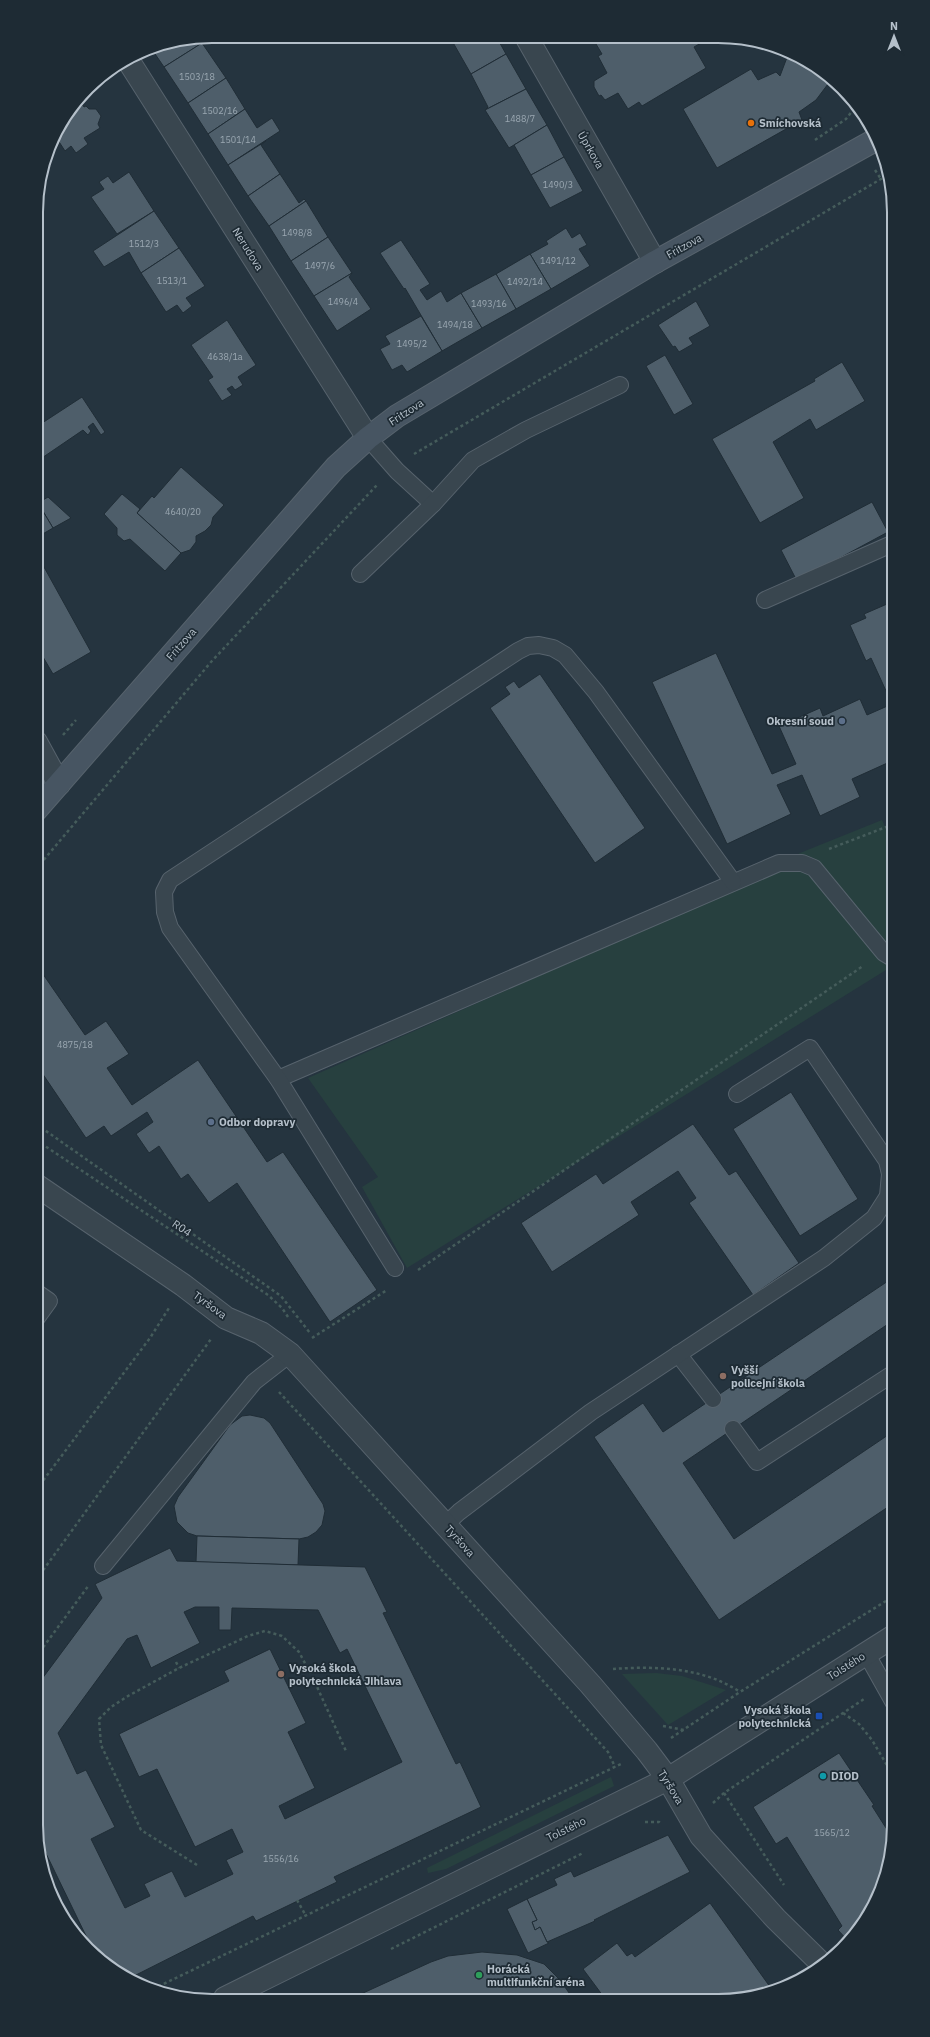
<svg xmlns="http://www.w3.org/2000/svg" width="930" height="2037" font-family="'IBM Plex Sans',sans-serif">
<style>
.green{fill:#27403f}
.building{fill:#4e5e6a;stroke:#202d36;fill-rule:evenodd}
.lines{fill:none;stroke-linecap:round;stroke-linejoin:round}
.lane-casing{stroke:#57636d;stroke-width:18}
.street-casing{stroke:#57636d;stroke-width:24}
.secondary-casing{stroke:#57636d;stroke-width:24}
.path{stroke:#455c5b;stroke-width:2.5;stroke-dasharray:3 3;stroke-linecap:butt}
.lane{stroke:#39464f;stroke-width:16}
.street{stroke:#39464f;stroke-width:22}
.secondary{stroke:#475562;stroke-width:22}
.food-dot{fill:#e8710a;stroke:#1e2b34;stroke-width:1.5}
.service-dot{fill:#5c6f8a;stroke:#1e2b34;stroke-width:1.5}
.education-dot{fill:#8d6e63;stroke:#1e2b34;stroke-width:1.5}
.transit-dot{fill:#1a4fb4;stroke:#1e2b34;stroke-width:1.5}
.culture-dot{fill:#0f9aa8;stroke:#1e2b34;stroke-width:1.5}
.leisure-dot{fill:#2e9e5b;stroke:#1e2b34;stroke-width:1.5}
.labels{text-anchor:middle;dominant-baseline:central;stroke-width:3.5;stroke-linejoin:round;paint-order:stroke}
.number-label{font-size:9px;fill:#9ba8b2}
.poi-label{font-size:11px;font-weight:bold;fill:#b5c0ca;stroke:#1e2b34;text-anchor:start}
.street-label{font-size:11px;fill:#b5c0ca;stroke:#1e2b34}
.rim{fill:none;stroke:#b5c0ca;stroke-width:2}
</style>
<rect width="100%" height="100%" fill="#25343f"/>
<g class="green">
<polygon points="882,820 894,848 894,965 407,1268 362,1187 378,1177 308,1078 735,889 800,853"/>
<polygon points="656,1673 682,1676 726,1690 668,1725 622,1674"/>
<polygon points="611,1777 614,1786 446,1869 428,1873 427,1868"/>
</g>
<g class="building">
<polygon points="206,37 207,40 164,67 151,48"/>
<polygon points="454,37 497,38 506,54 471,74 451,39"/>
<polygon points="594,38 708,39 694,47 706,68 642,106 639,102 628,109 618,93 605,100 601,95 599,96 594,87 594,81 607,73 598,56 602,54 593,39"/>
<polygon points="202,43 226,78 188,103 164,67"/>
<polygon points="789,52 796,54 831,77 828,84 816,100 799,112 802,120 717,168 683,109 751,69 758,80 776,72 780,76"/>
<polygon points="506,54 526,89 485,110 488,107 471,74"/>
<polygon points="226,78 245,109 208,134 188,103"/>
<polygon points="526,89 547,125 509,148 485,110"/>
<polygon points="80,101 84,107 86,106 89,109 96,109 101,116 98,124 100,128 84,138 88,144 76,153 71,146 65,151 54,134"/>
<polygon points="245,109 257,128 272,118 280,131 228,165 208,134"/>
<polygon points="547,125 564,157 531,175 514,145"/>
<polygon points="266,141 261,145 280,174 248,196 228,165"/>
<polygon points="564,157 583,191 550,208 531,175"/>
<polygon points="129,172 154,211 117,234 91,197 104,189 99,182 108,176 113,183"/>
<polygon points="280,174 299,203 304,199 306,201 269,226 248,196"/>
<polygon points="306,201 328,237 291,261 269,226"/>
<polygon points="154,211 179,248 141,273 129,252 104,267 93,251"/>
<polygon points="566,228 572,238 580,233 587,245 579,249 590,266 551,289 530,254 548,244 546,241"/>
<polygon points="328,237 352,273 314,296 291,261"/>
<polygon points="401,240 430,284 420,290 427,300 441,291 447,302 461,293 482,328 442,351 405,288 404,289 380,253"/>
<polygon points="179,248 205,286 186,298 192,306 183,313 177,305 166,312 141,273"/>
<polygon points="530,254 551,289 516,309 496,274"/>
<polygon points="352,273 349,277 371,309 337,331 314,296"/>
<polygon points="496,274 516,309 482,328 461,293"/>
<polygon points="696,301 710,326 689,338 693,344 679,352 675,346 673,347 658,325"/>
<polygon points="421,316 442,351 407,372 402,365 392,370 380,349 390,344 385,336"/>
<polygon points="227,320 256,365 238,377 243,385 235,390 232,386 227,389 232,395 222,401 208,380 213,377 191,345"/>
<polygon points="665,355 693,404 674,415 646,366"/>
<polygon points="842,362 865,401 816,430 810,419 773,442 804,498 760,523 712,439 815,381 814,379"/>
<polygon points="82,397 105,432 101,435 93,423 88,427 91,431 88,435 83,430 36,462 36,427"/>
<polygon points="181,467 224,505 213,517 211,525 205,531 196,536 196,542 190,550 181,553 137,513 152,496 154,498"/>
<polygon points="122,494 140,509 137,513 181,553 165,571 130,539 124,541 117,535 117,528 104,514"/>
<polygon points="48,497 71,518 53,528 38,503"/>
<polygon points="872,502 888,532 797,581 781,550"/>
<polygon points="38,503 53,528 41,535 36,527 36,504"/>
<polygon points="39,558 91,652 53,674 36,645 36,560"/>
<polygon points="894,601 894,760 852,779 860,797 820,816 802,775 777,785 791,814 727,844 652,682 716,653 772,774 796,764 779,726 820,708 823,716 860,699 867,715 892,704 871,658 866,661 850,625 866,618 864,614"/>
<polygon points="540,674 645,828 595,863 490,708 510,694 505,687 514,681 519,688"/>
<polygon points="36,964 85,1035 106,1021 129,1054 107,1068 132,1105 198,1060 267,1162 283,1152 377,1290 330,1322 237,1183 209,1203 188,1174 181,1179 159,1146 149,1153 136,1134 153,1122 147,1112 111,1136 104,1126 86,1138 36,1064"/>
<polygon points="791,1092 858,1199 800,1236 733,1129"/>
<polygon points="693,1124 729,1175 736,1171 799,1263 753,1295 689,1203 696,1198 678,1171 631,1202 639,1215 552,1272 521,1223 596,1174 603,1184"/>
<polygon points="894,1277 894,1320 683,1463 734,1539 894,1431 894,1503 719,1620 594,1437 643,1403 663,1432"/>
<polygon points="250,1415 264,1418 270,1423 323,1504 325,1511 322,1525 316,1532 308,1537 299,1539 197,1536 188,1533 177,1522 174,1506 178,1497 230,1425 242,1416"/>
<polygon points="197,1536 299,1539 298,1565 196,1562"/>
<path d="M170 1548 177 1561 365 1567 387 1612 383 1613 456 1764 460 1762 481 1807 334 1877 337 1882 256 1921 253 1916 128 1979 96 1957 88 1948 86 1944 89 1942 37 1835 36 1687 102 1598 95 1584ZM195 1607H219V1630H231L232 1608 318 1610 340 1653 347 1649 402 1762 285 1819 279 1806 315 1788 288 1732 306 1723 270 1649 224 1671 229 1681 119 1734 139 1777 157 1769 195 1847 232 1829 243 1852 226 1860 233 1874 185 1897 172 1871 144 1884 150 1896 125 1908 91 1839 115 1827 86 1770 77 1774 58 1733 127 1639 137 1635 151 1668 200 1643 184 1612Z"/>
<polygon points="839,1753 874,1805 872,1806 893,1839 881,1892 849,1942 838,1930 842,1926 787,1837 776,1844 753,1807"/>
<polygon points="668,1835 690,1872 594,1920 595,1921 547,1942 540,1927 535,1930 532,1922 537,1920 527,1899 557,1885 554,1879 571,1871 574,1877"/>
<polygon points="527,1899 537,1920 532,1922 535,1930 540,1927 547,1942 549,1943 528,1953 507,1909"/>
<polygon points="710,1903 773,1991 764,1995 718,2001 606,2000 583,1969 617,1943 627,1956 632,1953 635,1957"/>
<polygon points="482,1952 517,1955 544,1964 560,1980 574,2000 350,1999 431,1962 448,1956"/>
</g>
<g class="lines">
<g class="lane-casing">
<g id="lane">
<polyline points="368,438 397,471 433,504"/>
<polyline points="360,574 433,504 473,460 526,430 620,385"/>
<polyline points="765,600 894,543"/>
<polyline points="278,1079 779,863 802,863 814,868 884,953 894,959"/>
<polyline points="395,1268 278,1079 170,928 165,912 164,892 170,880 518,651 528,646 539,645 553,648 565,655 596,692 733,882"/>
<polyline points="36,1319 49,1301 36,1292"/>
<polyline points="678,1354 713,1399"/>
<polyline points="733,1429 757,1462 894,1373"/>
<polyline points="445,1525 459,1512 591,1412 824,1258 874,1218 888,1196 890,1174 887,1161 810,1048 737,1094"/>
<polyline points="103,1566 254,1382 290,1354"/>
<polyline points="866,1653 894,1703"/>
</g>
</g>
<g class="street-casing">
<g id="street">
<polyline points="527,38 655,262"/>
<polyline points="128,60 368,438"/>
<polyline points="36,742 59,784"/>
<polyline points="36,1185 183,1285 226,1318 261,1333 290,1354 590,1684 647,1751 668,1779 701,1836 776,1919 823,1965"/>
<polyline points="225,1998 668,1779 894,1636"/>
</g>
</g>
<g class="secondary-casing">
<polyline id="secondary" points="36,810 336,467 368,438 397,416 655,262 877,139"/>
</g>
<g class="path">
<polyline points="815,140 846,119 856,106"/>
<polyline points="875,170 881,179"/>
<polyline points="414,454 881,179 889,175"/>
<polyline points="63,735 76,720"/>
<polyline points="829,849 894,824"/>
<polyline points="36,869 211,662 377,485"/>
<polyline points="36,1124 281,1296 310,1333"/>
<polyline points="36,1140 268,1295 282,1308 288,1317"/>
<polyline points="418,1270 863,966"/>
<polyline points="312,1338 387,1290"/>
<polyline points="279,1392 608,1752 615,1767"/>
<polyline points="36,1490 150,1338 169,1308"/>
<polyline points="36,1580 211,1339"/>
<polyline points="36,1657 89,1585"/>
<polyline points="176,1662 179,1668"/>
<path d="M613 1669C655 1666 703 1667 740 1692"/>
<polyline points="843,1713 859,1724 872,1740 894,1777"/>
<polyline points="663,1726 684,1730"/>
<polyline points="671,1738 740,1692 894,1596"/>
<polyline points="724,1793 784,1885"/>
<polyline points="713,1803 724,1793 864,1699"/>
<polyline points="645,1822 659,1822 661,1824"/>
<polyline points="197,1865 141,1830 101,1745 99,1719 111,1707 128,1696 179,1668 248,1636 265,1631 282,1636 299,1652 314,1680 346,1751"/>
<polyline points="297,1900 306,1916"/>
<polyline points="391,1949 583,1853"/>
<polyline points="153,1989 623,1763"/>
</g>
<use href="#lane" class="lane"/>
<use href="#street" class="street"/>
<use href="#secondary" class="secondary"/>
</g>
<circle class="food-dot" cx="751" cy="123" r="4"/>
<g class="service-dot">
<circle cx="842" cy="721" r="4"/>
<circle cx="211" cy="1122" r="4"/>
</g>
<g class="education-dot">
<circle cx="723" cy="1376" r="4"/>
<circle cx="281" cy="1674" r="4"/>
</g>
<rect class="transit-dot" x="815" y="1712" width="8" height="8" rx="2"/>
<circle class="culture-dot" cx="823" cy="1776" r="4"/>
<circle class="leisure-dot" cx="479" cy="1975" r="4"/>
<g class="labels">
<g class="number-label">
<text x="197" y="76">1503/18</text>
<text x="220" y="110">1502/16</text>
<text x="520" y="118">1488/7</text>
<text x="238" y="139">1501/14</text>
<text x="558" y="184">1490/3</text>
<text x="297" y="232">1498/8</text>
<text x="144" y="243">1512/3</text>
<text x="558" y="260">1491/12</text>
<text x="320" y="265">1497/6</text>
<text x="172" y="280">1513/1</text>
<text x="525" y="281">1492/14</text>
<text x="343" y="301">1496/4</text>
<text x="489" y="303">1493/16</text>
<text x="455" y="324">1494/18</text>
<text x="412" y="343">1495/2</text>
<text x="225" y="356">4638/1a</text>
<text x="183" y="511">4640/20</text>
<text x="75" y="1044">4875/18</text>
<text x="832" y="1832">1565/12</text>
<text x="281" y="1858">1556/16</text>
</g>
<g class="poi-label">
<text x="759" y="123">Smíchovská</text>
<text x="834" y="721" text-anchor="end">Okresní soud</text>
<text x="219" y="1122">Odbor dopravy</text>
<text x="731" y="1370">Vyšší<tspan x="731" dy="13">policejní škola</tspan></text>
<text x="289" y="1668">Vysoká škola<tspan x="289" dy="13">polytechnická Jihlava</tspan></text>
<text x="811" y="1710" text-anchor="end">Vysoká škola<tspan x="811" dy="13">polytechnická</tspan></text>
<text x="831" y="1776">DIOD</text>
<text x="487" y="1969">Horácká<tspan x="487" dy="13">multifunkční aréna</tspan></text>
</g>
<g class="street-label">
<text transform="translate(591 150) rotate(60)">Úprkova</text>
<text transform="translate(684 246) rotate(-29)">Fritzova</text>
<text transform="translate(248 249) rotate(58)">Nerudova</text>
<text transform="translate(406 412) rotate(-33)">Fritzova</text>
<text transform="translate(181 644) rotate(-49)">Fritzova</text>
<text transform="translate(182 1228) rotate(34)">R04</text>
<text transform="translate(210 1305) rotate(36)">Tyršova</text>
<text transform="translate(460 1541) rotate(48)">Tyršova</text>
<text transform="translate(846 1666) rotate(-32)">Tolstého</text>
<text transform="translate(671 1787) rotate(58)">Tyršova</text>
<text transform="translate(566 1829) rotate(-26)">Tolstého</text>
</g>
</g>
<path d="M0 0H930V2037H0ZM212 43H718A169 169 0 0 1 887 212V1825A169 169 0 0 1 718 1994H212A169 169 0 0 1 43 1825V212A169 169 0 0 1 212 43Z" fill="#1e2b34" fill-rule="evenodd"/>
<path class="rim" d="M212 43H718A169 169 0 0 1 887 212V1825A169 169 0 0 1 718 1994H212A169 169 0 0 1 43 1825V212A169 169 0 0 1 212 43Z"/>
<g transform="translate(894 36)" stroke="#1e2b34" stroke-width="3" paint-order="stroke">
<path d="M0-3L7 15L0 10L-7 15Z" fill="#b5c0ca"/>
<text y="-6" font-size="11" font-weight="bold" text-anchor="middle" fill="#b5c0ca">N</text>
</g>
</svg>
